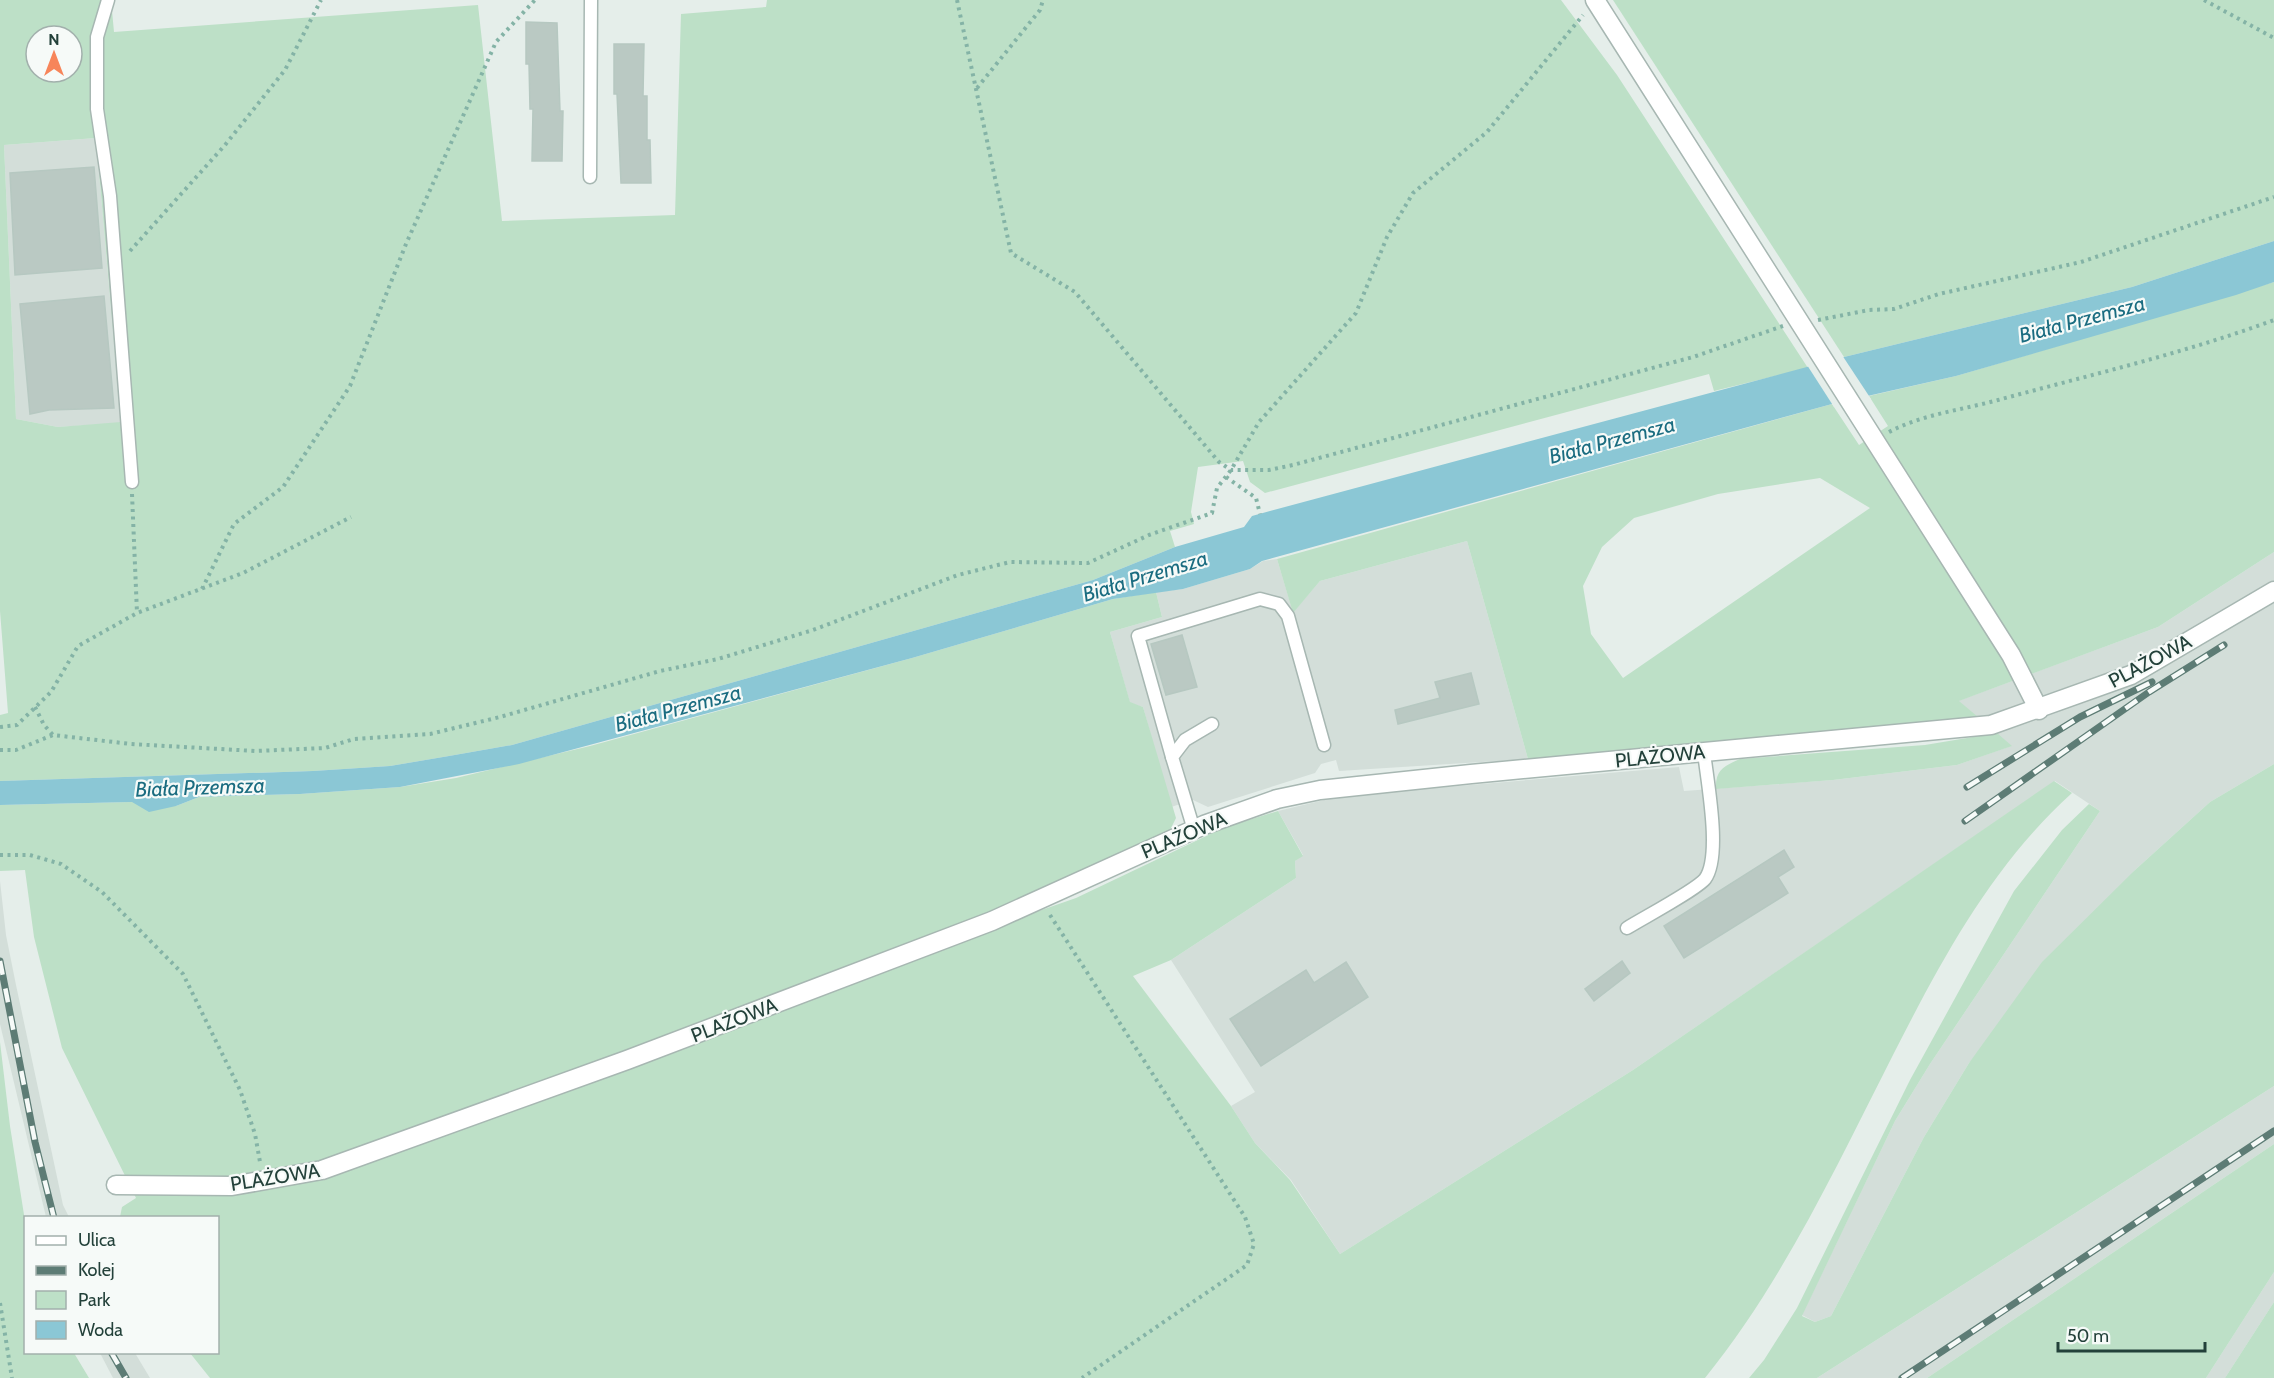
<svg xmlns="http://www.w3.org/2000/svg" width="2274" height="1378" font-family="Cabin,sans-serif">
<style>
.built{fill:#d3ded9}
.green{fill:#bde0c7;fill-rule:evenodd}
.water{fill:#8bc7d5}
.pier{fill:#e5eeea}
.building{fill:#bac9c3;stroke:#b6c8c1;stroke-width:1.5}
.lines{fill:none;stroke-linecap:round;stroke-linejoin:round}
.lane-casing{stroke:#a7b7b2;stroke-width:15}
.street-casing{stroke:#a7b7b2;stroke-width:21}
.path{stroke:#84b3a6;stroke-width:4;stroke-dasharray:3 4.5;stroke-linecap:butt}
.lane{stroke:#fff;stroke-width:12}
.street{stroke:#fff;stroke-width:18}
.rail-casing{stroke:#5d7c75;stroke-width:7}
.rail{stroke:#f6faf8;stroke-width:4.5;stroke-dasharray:14;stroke-linecap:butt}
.labels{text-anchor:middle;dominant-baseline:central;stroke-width:4.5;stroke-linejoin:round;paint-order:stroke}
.street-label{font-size:20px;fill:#23413a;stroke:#f6faf8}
.water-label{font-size:21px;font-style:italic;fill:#1a6c80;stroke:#f6faf8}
</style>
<rect width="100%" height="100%" fill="#e5eeea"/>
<g class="built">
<polygon points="96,138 121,423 58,427 16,419 4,145"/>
<polygon points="1467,541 1528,759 1339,771 1336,760 1321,764 1315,773 1208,807 1193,800 1171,807 1143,707 1130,703 1110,632 1162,617 1156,592 1183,589 1250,569 1263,561 1277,559 1293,612 1320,581"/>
<polygon points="2274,552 2274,764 2210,802 2135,870 1969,1063 1924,1137 1831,1316 1815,1322 1802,1315 1895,1121 1930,1064 2100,811 2055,781 1633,1070 1340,1254 1291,1180 1255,1143 1231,1106 1255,1092 1171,960 1296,878 1295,861 1303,855 1278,811 1341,796 1679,767 1684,791 1833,780 1957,765 2011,746 1958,701 2158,627"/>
<polygon points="0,881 6,935 16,985 63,1205 69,1217 46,1217 0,1024"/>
<polygon points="2274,1086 2274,1144 1927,1378 1817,1378"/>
<polygon points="2274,1272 2274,1302 2225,1378 2206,1378"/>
<polygon points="100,1353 135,1353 150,1378 113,1378"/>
</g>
<g class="green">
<path d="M0 0H111L114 32 478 5 502 221 675 215 681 14 766 7 767 0H1561L1617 75 1808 368 1714 391 1709 374 1265 493 1250 482 1243 461 1198 467 1191 512 1194 524 1170 531 1175 547 1093 580 512 745 449 756 390 766 313 771 0 781V715L8 713 0 611ZM36 36H72V72H36ZM96 138 121 422 58 427 16 419 4 145Z"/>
<polygon points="1613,0 2274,0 2274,241 2132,287 1844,357"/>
<path d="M2274 282V552L2158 627 1959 701 1978 717 1528 759 1467 541 1320 581 1293 613 1277 559 1832 404 1859 445 1888 426 1869 396 1956 376ZM1820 478 1870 508 1623 678 1591 634 1583 586 1602 547 1634 518 1718 494Z"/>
<path d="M1156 592 1162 617 1110 632 1130 702 1143 707 1176 818 1169 832 1023 897 1033 913 1076 898 1223 828 1278 811 1303 856 1295 861 1296 878 1171 960 1133 976 1231 1106 1255 1143 1290 1180 1340 1254 1633 1070 2054 781 2072 793C1992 865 1942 959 1894 1053 1837 1165 1784 1280 1705 1378H210L190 1353 218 1352V1218L120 1217 122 1207 136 1198 62 1048 34 937 25 870 0 871V805L132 802 176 806 199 797 300 794 400 787 456 778 590 746 912 658 1113 599Z"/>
<path d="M1997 733 2012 746 1957 765 1833 780 1716 789C1715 770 1724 766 1740 759L1925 745Z"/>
<polygon points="2274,764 2274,1086 1817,1378 1749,1378 1764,1360 1797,1308 1910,1080 2014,891 2062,830 2089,804 2100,811 1930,1064 1895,1121 1802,1316 1815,1322 1831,1316 1924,1137 1969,1063 2042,962 2135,870 2210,802"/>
<polygon points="0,1042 10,1126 25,1221 26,1352 74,1353 89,1378 0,1378"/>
<polygon points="2274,1144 2274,1272 2206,1378 1927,1378"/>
<polygon points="2274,1302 2274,1378 2225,1378"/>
</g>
<polygon class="water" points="2274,241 2274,282 2236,295 1956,376 1832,404 1262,561 1250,569 1183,589 1113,599 912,658 519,764 400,787 300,794 199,797 176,806 149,812 132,802 0,805 0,781 313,771 390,766 449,756 512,745 1093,580 1175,547 1244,527 1252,516 1270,511 1844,357 2132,287"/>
<polygon class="pier" points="1842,355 1871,399 1834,407 1807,365"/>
<g class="building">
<polygon points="526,22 557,23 560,111 563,111 562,161 532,161 533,109 530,109 529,64 526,64"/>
<polygon points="614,44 644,44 643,96 647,96 647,140 650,140 651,183 621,183 617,94 614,94"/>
<polygon points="94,167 102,268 15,275 10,173"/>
<polygon points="104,296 114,408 49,410 30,414 20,304"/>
<polygon points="1182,635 1197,687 1166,695 1151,644"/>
<polygon points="1471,673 1479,704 1398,724 1395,710 1440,698 1435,682"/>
<polygon points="1784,850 1794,867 1778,877 1788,893 1684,958 1664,926"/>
<polygon points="1622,961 1630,973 1594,1001 1585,989"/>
<polygon points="1346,962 1368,997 1261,1066 1230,1019 1306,970 1314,983"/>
</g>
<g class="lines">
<g class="lane-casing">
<g id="lane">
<polyline points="108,0 97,37 97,109 110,196 132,482"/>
<polyline points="590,177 591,0"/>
<polyline points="1172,757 1138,636 1260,599 1279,604 1288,616 1324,745"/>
<polyline points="1194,830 1172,757 1185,740 1212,724"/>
<path d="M1627 928C1643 918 1696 890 1705 879 1722 856 1707 781 1704 752"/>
</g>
</g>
<g class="street-casing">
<g id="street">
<polyline points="1595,0 2011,655 2039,710"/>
<polyline points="116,1185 232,1186 322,1170 627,1060 992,921 1204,825 1277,799 1320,790 1471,774 1991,725 2131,675 2274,591"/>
</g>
</g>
<g class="path">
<polyline points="957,0 1011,253 1075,292 1219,462 1231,470 1269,470 1293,465 1693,357 1783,326"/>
<polyline points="2204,0 2274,38"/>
<polyline points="977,88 1040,10 1043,0"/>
<polyline points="130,251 225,145 285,70 321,0"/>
<polyline points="1818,320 1869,310 1894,309 1939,294 2081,262 2274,197"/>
<path d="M1889 432C1923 414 1962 410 1998 400 2090 375 2185 353 2274 320"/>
<polyline points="1226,477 1256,498 1260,514"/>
<polyline points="132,494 137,613"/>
<polyline points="202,589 234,524 283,487 350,386 406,244 496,42 535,0"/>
<polyline points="35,707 44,725 53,735"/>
<polyline points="0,727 17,725 51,692 78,646 137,613 243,573 351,517"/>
<polyline points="0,750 16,750 53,735 131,744 255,751 325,748 354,739 430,734 500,717 660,671 718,659 813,630 958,575 1010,562 1088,563 1149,535 1212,513 1217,488 1231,470 1259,422 1356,313 1387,237 1413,193 1487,132 1583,15"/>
<polyline points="0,855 30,855 61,864 102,892 183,974 240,1090 255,1134 260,1162"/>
<polyline points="1050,915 1245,1217 1254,1244 1247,1265 1082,1378"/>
<polyline points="0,1303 12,1378"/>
</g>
<use href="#lane" class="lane"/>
<use href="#street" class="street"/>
<g class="rail-casing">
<g id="rail">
<polyline points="1967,787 2080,717 2152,682"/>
<polyline points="1965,821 2149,692 2224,645"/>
<polyline points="0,961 35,1142 54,1218"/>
<polyline points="111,1352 126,1378"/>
<polyline points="1902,1378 2274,1131"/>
</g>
</g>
<use href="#rail" class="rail"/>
</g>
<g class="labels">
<g class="street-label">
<text transform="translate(2150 661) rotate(-28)">PLAŻOWA</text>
<text transform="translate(1660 756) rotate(-6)">PLAŻOWA</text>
<text transform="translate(1184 835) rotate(-23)">PLAŻOWA</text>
<text transform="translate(734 1020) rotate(-21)">PLAŻOWA</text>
<text transform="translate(275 1177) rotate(-9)">PLAŻOWA</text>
</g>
<g class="water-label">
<text transform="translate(2082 319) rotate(-15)">Biała Przemsza</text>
<text transform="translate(1612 440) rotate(-15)">Biała Przemsza</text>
<text transform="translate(1145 576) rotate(-17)">Biała Przemsza</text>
<text transform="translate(678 708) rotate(-15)">Biała Przemsza</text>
<text transform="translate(200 787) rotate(-2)">Biała Przemsza</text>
</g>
</g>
<rect x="24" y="1216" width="195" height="138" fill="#f6faf8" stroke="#a2b0ac" stroke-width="1.5"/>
<rect x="36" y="1236" width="30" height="9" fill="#ffffff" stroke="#a2b0ac" stroke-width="1.5"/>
<text x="78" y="1246" font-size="18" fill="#23413a">Ulica</text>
<rect x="36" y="1266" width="30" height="9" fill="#5d7c75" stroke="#a2b0ac" stroke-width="1.5"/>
<text x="78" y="1276" font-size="18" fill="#23413a">Kolej</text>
<rect x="36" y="1291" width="30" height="18" fill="#bde0c7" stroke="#a2b0ac" stroke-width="1.5"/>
<text x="78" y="1306" font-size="18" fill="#23413a">Park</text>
<rect x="36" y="1321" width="30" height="18" fill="#8bc7d5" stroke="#a2b0ac" stroke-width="1.5"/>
<text x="78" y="1336" font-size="18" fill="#23413a">Woda</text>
<g transform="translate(54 54)"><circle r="28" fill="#f6faf8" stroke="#a2b0ac" stroke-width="1.5"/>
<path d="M0-4.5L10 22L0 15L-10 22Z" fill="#f7855a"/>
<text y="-9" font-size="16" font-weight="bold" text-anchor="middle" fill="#23413a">N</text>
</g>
<path d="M2058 1342v9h147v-9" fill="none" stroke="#23413a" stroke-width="3"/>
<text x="2067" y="1342" font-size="18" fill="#23413a" stroke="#f6faf8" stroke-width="4.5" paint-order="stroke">50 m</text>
</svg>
